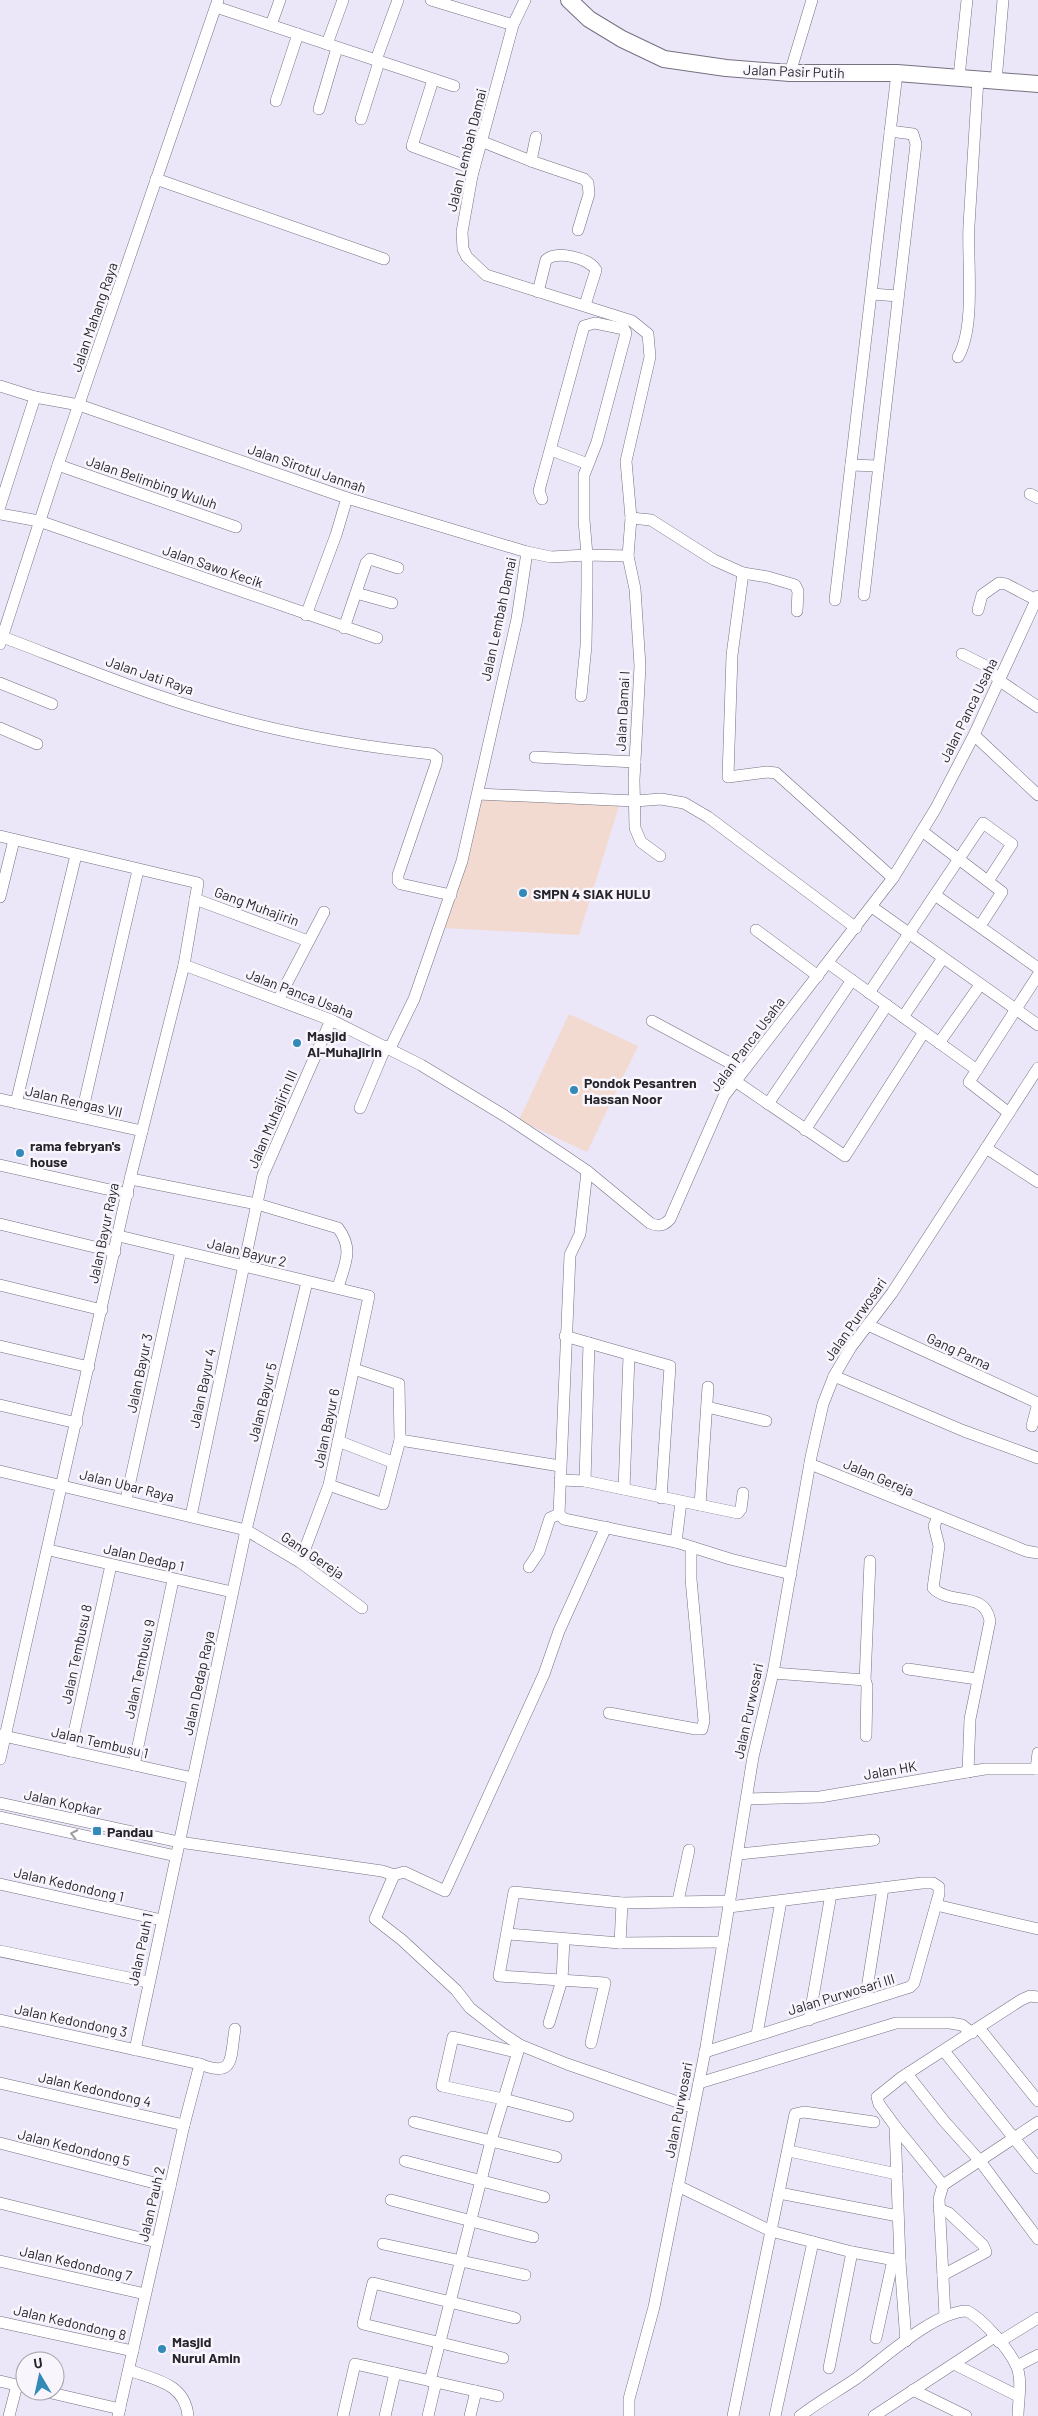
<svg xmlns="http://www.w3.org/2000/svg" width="1038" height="2416" font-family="Barlow,sans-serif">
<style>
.education{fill:#f2dad0}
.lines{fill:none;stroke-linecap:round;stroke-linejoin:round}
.minor-casing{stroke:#767081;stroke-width:12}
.highway-casing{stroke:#767081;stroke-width:18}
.minor{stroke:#fff;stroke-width:11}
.highway{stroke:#fff;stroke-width:16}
.oneway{stroke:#9e9da0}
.poi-dot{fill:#3389b8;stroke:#f8f5fd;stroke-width:2}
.labels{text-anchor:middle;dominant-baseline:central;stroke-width:5;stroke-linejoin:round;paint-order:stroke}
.street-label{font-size:14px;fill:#27252c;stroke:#f8f5fd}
.poi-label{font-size:14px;font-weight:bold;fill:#27252c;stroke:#f8f5fd;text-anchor:start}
</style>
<rect width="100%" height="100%" fill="#ece6f9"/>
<g class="education">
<polygon points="482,798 619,806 579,935 443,928"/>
<polygon points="569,1014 638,1046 587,1152 519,1120"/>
</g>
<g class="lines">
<g class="minor-casing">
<g id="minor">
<polyline points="431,0 513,25"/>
<polyline points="216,7 454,86"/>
<polyline points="271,25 280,0"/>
<polyline points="327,44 343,0"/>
<polyline points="376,60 398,0"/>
<polyline points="790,73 812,0"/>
<polyline points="959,77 967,0"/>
<polyline points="433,80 412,146 466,166 472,176"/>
<polyline points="996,81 1003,0"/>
<polyline points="276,101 298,34"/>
<polyline points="319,109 337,48"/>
<polyline points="361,119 379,62"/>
<polyline points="483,142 531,161 536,137"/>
<polyline points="531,161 584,179 588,183 589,194 578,230"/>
<polyline points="156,179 384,259"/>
<path d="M538 292 546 260C557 250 589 258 596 270L585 305"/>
<polyline points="872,294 898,296"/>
<path d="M958 357C976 327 967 261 969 225 972 176 975 127 978 79"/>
<polyline points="0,386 35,397 79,405 347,498 527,552 551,557 587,555 628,556 631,518 626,461 650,357 648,334 632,321 486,275 467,257 463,249 462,232 472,176 513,25 525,0"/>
<polyline points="551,450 588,464"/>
<polyline points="58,465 236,527"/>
<polyline points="851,465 877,466"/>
<polyline points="1030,494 1038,498"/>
<polyline points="542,499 539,491 541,483 584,326 595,323 624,329 626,333 597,442 584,475 584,520 587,555 587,586 586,646 581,696"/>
<polyline points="0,506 35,397"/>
<polyline points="0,514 39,521 377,638"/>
<polyline points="631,518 651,520 714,560 743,573 732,655 728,777 767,772 776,773 893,878"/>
<polyline points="628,556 635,589 640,666 634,780 635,828 641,842 660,856"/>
<polyline points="743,573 768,577 795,585 798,591 797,611"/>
<polyline points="356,593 392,603"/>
<polyline points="864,595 916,144 913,134 890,131"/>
<polyline points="835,600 897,73"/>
<polyline points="978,610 982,595 999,583 1006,584 1038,601"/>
<polyline points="306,615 336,535 347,498"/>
<polyline points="344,628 366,563 370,559 398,568"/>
<path d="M3 637C71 663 138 691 207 711 280 733 356 746 432 754L437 758 436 764 398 875V881L401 884 451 895"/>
<polyline points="0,644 58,465 218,0"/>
<polyline points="962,654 986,666 1000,681 1038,707"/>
<polyline points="0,683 52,704"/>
<polyline points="0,728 37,744"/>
<polyline points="974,735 1038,795"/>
<polyline points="535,757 635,762"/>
<polyline points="478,794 635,801 661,799 684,803 708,817 856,928"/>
<polyline points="922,831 1002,892 980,926"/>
<polyline points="0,836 198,883 184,965 131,1175 0,1759"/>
<polyline points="935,895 1038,968"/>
<polyline points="0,897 14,840"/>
<polyline points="195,899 308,941"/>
<polyline points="872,907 1038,1025"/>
<polyline points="756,930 818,976"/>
<polyline points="828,963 977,1070"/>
<path d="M184 965 331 1020 421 1065 505 1116 559 1152 587 1171 650 1223C658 1227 664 1226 670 1219L724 1096 893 878 936 808 974 735 1038 596"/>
<polyline points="869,993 983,823 1012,844 988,881"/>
<polyline points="278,1000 324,912"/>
<polyline points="903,1017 943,958"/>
<polyline points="652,1021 743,1070"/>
<polyline points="939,1043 980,985"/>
<polyline points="390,1048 414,999 462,861 517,619 527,552"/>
<polyline points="735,1081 845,1156 924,1032"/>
<polyline points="0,1099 142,1131"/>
<polyline points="16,1103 76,855"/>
<polyline points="768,1104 852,980"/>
<polyline points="360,1108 386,1046"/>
<polyline points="1009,1113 969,1082 1038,975"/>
<polyline points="81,1117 138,870"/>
<polyline points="805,1130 887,1005"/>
<polyline points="986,1148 1038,1182"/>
<polyline points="0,1165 128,1194"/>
<polyline points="587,1171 580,1234 570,1255 559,1514 564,1519 676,1542 730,1559 791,1574"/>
<path d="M131 1179 257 1204 338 1228C354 1249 345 1264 338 1287"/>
<polyline points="0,1224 115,1252"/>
<polyline points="119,1236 369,1296 329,1485 300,1562"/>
<polyline points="0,1285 102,1310"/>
<polyline points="868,1325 1038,1403"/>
<polyline points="565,1336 589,1343 585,1481"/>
<polyline points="589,1343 670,1366 661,1498"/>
<polyline points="0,1346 89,1367"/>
<polyline points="354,1369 399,1384 400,1440 560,1466"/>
<polyline points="834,1376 964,1431 1038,1458"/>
<polyline points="0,1405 77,1423"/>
<polyline points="707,1407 766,1421"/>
<polyline points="1032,1426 1038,1403"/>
<polyline points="338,1441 392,1462"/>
<polyline points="810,1464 1026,1551 1038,1553"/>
<polyline points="0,1471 246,1530 300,1562 362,1608"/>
<polyline points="560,1480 585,1481 738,1513 741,1509 743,1493"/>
<polyline points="329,1485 383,1504 400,1440"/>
<polyline points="624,1489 629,1356"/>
<polyline points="126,1500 181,1251"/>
<polyline points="700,1505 708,1387"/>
<polyline points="191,1516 263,1175 331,1020"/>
<path d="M938 1517 934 1526 939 1546 933 1588C950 1606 985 1590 990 1621L970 1719 968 1772"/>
<polyline points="676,1542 681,1502"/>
<polyline points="49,1550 232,1592"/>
<polyline points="529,1567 539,1552 550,1518 559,1514"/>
<polyline points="908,1669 977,1679"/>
<polyline points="773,1673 865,1680"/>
<polyline points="609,1713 696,1729 702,1729 704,1721 691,1579 691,1553 694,1548"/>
<polyline points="0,1735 193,1778"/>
<polyline points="866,1736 867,1686 865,1680 870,1561"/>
<polyline points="70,1751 111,1565"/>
<polyline points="134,1765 173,1580"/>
<polyline points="1036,1769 1038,1753"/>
<polyline points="747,1799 820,1797 985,1769 1038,1769"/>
<polyline points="0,1803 179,1842 382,1871 394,1875 404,1872 445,1891 544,1674 559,1631 606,1527"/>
<polyline points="0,1817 176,1856"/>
<polyline points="739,1854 874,1840"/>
<polyline points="394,1875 375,1919 402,1940 456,1990 470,2008 502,2033 520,2045 567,2064 692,2107"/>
<polyline points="0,1884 162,1920"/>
<polyline points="678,1901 689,1850"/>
<polyline points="936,1905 1038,1929"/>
<polyline points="507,1934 620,1943 622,1903"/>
<polyline points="620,1943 723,1942"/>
<polyline points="0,1951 148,1982"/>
<polyline points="865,2001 883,1888"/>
<polyline points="0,2020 200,2064 184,2125 118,2416"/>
<polyline points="809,2020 831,1894"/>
<polyline points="549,2023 562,1980 564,1939"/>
<polyline points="979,2028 1038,2101"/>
<polyline points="757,2034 781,1901"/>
<polyline points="591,2043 605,1983 499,1976 514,1892 622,1903 730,1901"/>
<polyline points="135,2050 246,1530 307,1282"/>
<polyline points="944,2051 1038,2168"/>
<polyline points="516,2052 453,2037 442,2086 503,2099 568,2116"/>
<polyline points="705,2052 910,1987 914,1983 939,1894 939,1887 933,1883 922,1883 729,1907"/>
<path d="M200 2064C236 2079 230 2056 235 2029"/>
<polyline points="907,2074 944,2121 980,2161 1038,2239"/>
<polyline points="0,2083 184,2125"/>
<polyline points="699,2083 896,2023 950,2023 962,2025 972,2033"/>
<polyline points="414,2122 556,2157"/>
<polyline points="895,2126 943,2185"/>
<polyline points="0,2143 170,2187"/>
<polyline points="789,2151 897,2174"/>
<polyline points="405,2161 544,2197"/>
<polyline points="678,2186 771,2231 852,2252 900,2261"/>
<polyline points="779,2193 898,2216"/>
<polyline points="391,2200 533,2237"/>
<polyline points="0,2203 157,2242"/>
<polyline points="939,2209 949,2213 983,2245 986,2252 943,2275"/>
<polyline points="383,2244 525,2275"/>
<polyline points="0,2261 145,2294"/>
<polyline points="945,2316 939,2199 943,2185 1038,2122"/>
<polyline points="0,2322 133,2351"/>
<polyline points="876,2338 893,2260"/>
<polyline points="906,2341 900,2261 895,2126 879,2104 877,2097 902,2077 1021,2000 1030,1996 1038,1997"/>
<polyline points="999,2342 1038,2318"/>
<polyline points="503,2358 363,2324 373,2283 515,2318"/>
<polyline points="954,2364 1018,2396"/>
<polyline points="1017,2366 1038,2355"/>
<polyline points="829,2368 852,2252"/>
<path d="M129 2370C155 2380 185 2383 188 2416"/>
<polyline points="0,2381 25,2387"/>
<polyline points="430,2381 491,2141 520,2045"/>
<polyline points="913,2390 966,2416"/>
<polyline points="43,2391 120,2409"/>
<polyline points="9,2416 17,2385"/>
<polyline points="343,2416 355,2364 498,2396"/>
<polyline points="385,2416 395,2373"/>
<polyline points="428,2416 436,2382"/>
<polyline points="470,2416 476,2391"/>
<polyline points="629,2416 629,2399 654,2307 706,2047 753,1757 773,1673 811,1457 823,1404 834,1376 851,1347 892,1293 1038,1068"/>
<polyline points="733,2416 795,2114 804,2112 874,2122"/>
<polyline points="775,2416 813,2242"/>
<path d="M800 2416C818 2402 838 2391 857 2378 883 2359 935 2311 967 2311 983 2319 1008 2348 1016 2365 1023 2379 1018 2401 1018 2416"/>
<polyline points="874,2416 996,2336"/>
</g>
</g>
<g class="highway-casing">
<polyline id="highway" points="569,0 589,19 622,39 664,59 726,68 790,73 897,73 1038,84"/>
</g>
<use href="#minor" class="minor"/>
<use href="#highway" class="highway"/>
</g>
<defs><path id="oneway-chevron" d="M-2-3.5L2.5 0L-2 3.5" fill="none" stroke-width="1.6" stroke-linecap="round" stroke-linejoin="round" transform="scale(1.25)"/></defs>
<use class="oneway" href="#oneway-chevron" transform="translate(74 1834) rotate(-168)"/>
<g class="poi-dot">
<circle cx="523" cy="893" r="5"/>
<circle cx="297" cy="1043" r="5"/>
<circle cx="574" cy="1090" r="5"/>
<circle cx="20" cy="1153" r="5"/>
<rect x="92" y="1826" width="10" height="10" rx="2.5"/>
<circle cx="162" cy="2349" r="5"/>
</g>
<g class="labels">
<g class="street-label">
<text transform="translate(794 71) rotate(2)">Jalan Pasir Putih</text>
<text transform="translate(466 150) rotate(-76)">Jalan Lembah Damai</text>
<text transform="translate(94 317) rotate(-71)">Jalan Mahang Raya</text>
<text transform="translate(307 468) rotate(19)">Jalan Sirotul Jannah</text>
<text transform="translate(152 482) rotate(19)">Jalan Belimbing Wuluh</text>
<text transform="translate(213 566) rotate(19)">Jalan Sawo Kecik</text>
<text transform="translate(498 619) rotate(-78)">Jalan Lembah Damai</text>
<text transform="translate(150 675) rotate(19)">Jalan Jati Raya</text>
<text transform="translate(968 710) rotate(-64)">Jalan Panca Usaha</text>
<text transform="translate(622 711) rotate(-87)">Jalan Damai I</text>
<text transform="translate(257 906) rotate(20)">Gang Muhajirin</text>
<text transform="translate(300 993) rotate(21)">Jalan Panca Usaha</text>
<text transform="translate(747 1044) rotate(-53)">Jalan Panca Usaha</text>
<text transform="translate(74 1101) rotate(13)">Jalan Rengas VII</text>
<text transform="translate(272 1119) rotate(-67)">Jalan Muhajirin III</text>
<text transform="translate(103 1233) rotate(-78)">Jalan Bayur Raya</text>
<text transform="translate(247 1252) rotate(14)">Jalan Bayur 2</text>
<text transform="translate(855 1319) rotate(-55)">Jalan Purwosari</text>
<text transform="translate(959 1351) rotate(25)">Gang Parna</text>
<text transform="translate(139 1373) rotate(-78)">Jalan Bayur 3</text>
<text transform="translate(202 1388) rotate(-78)">Jalan Bayur 4</text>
<text transform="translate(262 1402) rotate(-76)">Jalan Bayur 5</text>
<text transform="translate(326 1428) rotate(-78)">Jalan Bayur 6</text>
<text transform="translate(879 1477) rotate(23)">Jalan Gereja</text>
<text transform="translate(127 1485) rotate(14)">Jalan Ubar Raya</text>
<text transform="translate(313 1555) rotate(34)">Gang Gereja</text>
<text transform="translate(144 1557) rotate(13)">Jalan Dedap 1</text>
<text transform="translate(76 1654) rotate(-78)">Jalan Tembusu 8</text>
<text transform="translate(139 1669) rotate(-78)">Jalan Tembusu 9</text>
<text transform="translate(198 1683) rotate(-78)">Jalan Dedap Raya</text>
<text transform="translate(748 1711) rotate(-78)">Jalan Purwosari</text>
<text transform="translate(100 1742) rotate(13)">Jalan Tembusu 1</text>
<text transform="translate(890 1770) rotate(-10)">Jalan HK</text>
<text transform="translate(63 1802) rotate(12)">Jalan Kopkar</text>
<text transform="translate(69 1884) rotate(13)">Jalan Kedondong 1</text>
<text transform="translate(140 1949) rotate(-78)">Jalan Pauh 1</text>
<text transform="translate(841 1994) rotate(-17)">Jalan Purwosari III</text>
<text transform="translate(71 2020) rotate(12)">Jalan Kedondong 3</text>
<text transform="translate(95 2089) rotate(13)">Jalan Kedondong 4</text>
<text transform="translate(678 2110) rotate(-79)">Jalan Purwosari</text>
<text transform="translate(74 2147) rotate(14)">Jalan Kedondong 5</text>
<text transform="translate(151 2204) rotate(-77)">Jalan Pauh 2</text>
<text transform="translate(76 2263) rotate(13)">Jalan Kedondong 7</text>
<text transform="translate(70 2322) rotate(13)">Jalan Kedondong 8</text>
</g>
<g class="poi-label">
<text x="533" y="893">SMPN 4 SIAK HULU</text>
<text x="307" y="1035">Masjid<tspan x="307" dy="16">Al-Muhajirin</tspan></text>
<text x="584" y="1082">Pondok Pesantren<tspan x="584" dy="16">Hassan Noor</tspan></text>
<text x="30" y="1145">rama febryan's<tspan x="30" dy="16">house</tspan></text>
<text x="107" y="1831">Pandau</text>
<text x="172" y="2341">Masjid<tspan x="172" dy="16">Nurul Amin</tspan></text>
</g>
</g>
<g transform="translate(40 2376) rotate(351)"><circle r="24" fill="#f8f5fd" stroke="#a4a2a9"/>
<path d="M0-4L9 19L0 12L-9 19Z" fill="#3389b8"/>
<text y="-8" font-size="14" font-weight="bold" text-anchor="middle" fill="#27252c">U</text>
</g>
</svg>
